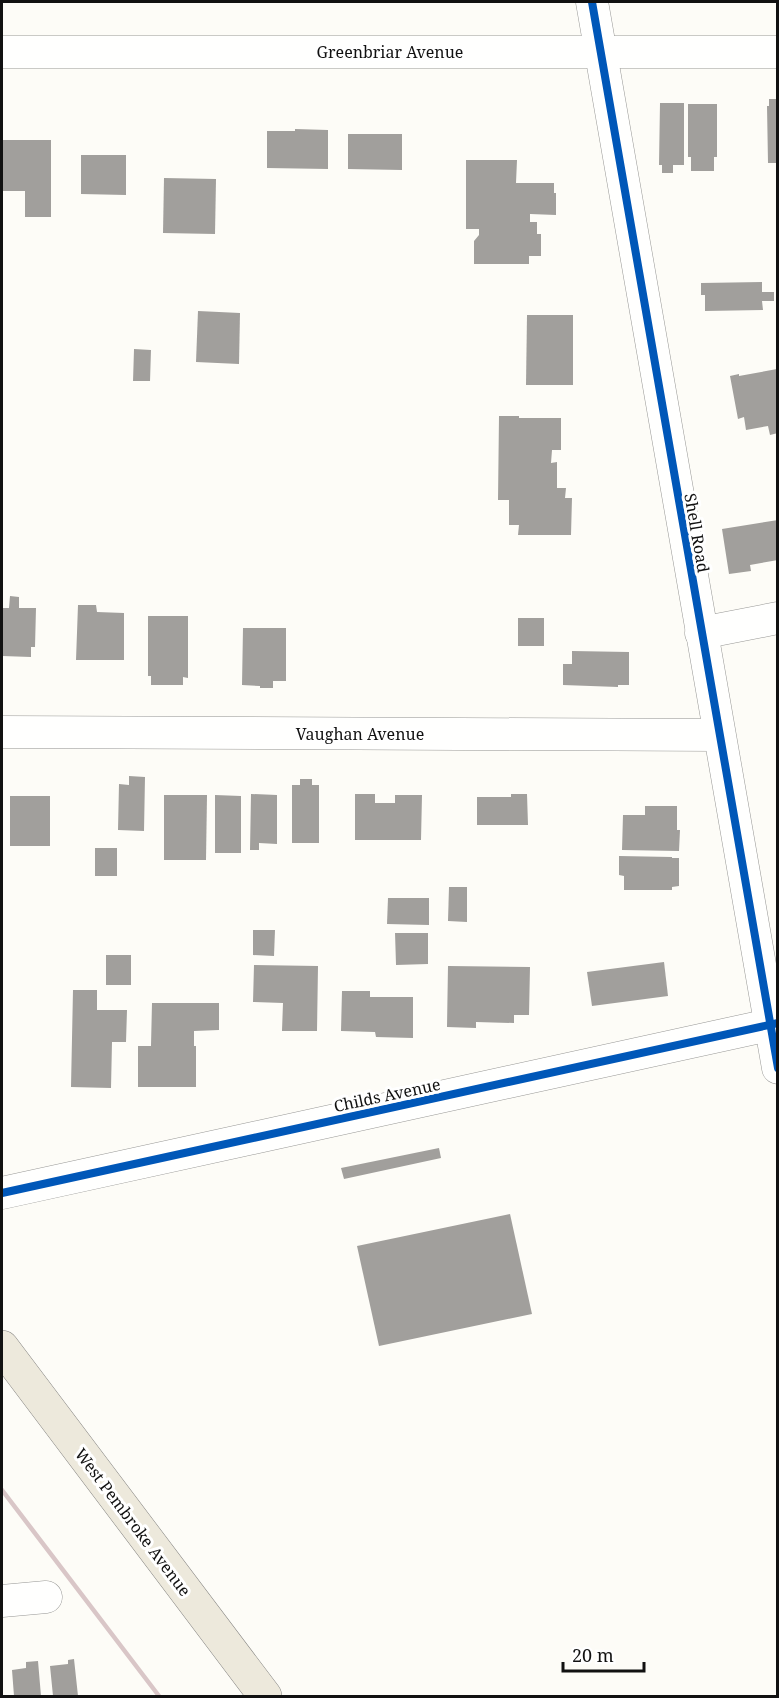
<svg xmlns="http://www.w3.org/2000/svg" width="779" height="1698" font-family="'Noto Serif',serif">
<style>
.building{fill:#a19f9c}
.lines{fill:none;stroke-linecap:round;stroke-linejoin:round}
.minor-casing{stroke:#979795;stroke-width:33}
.major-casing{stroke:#858482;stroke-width:34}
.minor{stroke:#fffffe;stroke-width:32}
.major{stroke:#ede9dc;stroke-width:33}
.rail{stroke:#d9c6c7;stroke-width:4.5}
.cycleway-casing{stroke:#fff;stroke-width:11}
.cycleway{stroke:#0057b8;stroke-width:8}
.labels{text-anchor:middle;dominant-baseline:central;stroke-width:6;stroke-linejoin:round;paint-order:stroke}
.street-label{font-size:16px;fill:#111;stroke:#fff}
</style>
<rect width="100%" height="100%" fill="#fdfcf7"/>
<g class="building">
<polygon points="769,99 778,99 778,163 768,163 767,106 769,106"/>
<polygon points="660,103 684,103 684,165 673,165 673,173 662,173 662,165 659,165"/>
<polygon points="688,104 717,104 717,157 714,157 714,171 691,171 691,157 688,157"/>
<polygon points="295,129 328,130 328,169 267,168 267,131 295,131"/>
<polygon points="348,134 402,134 402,170 348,169"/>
<polygon points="2,140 51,140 51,217 25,217 25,191 2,191"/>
<polygon points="81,155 126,155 126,195 81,194"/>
<polygon points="466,160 517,160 516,183 554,183 554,193 556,193 556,215 530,214 530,222 537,222 537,234 541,234 541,256 529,256 529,264 474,264 474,241 479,235 479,229 466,229"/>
<polygon points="164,178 216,179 215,234 163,233"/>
<polygon points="762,282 762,292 774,292 774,301 762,301 763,310 705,311 705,295 701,295 701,283"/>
<polygon points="198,311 240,313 239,364 196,362"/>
<polygon points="527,315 573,315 573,385 526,385"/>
<polygon points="134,349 151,350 150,381 133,381"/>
<polygon points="777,369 778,433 770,435 768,426 746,430 744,417 738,419 730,376 739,374 739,376"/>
<polygon points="499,416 519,416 519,418 561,418 561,450 552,450 551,463 557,462 557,488 566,488 565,498 572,498 571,535 518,535 519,525 509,525 509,500 498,500"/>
<polygon points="778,520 778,560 750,565 751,571 729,574 722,529"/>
<polygon points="10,596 19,597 19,608 36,608 35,647 31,647 31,657 2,656 2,608 9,608"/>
<polygon points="78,605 96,605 97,612 124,613 124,660 76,660"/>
<polygon points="148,616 188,616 188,678 183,677 183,685 151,685 151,676 148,676"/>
<rect x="518" y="618" width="26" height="28"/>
<polygon points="243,628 286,628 286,681 273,681 273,688 260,688 260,686 242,685"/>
<polygon points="572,651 629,652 629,685 618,685 618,687 563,685 563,664 572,664"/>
<polygon points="129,776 145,777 144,831 118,830 119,784 129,785"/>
<polygon points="300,779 312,779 312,785 319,785 319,843 292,843 292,785 300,785"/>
<polygon points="251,794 277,795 277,844 259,843 259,850 250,850"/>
<polygon points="355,794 375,794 375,803 395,803 395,795 422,795 421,840 355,840"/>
<polygon points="511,794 527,794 528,825 477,825 477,797 511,797"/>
<polygon points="164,795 207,795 206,860 164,860"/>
<polygon points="215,795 241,796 241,853 215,853"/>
<rect x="10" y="796" width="40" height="50"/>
<polygon points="645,806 677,806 677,830 680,830 679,851 622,850 623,815 645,815"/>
<rect x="95" y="848" width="22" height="28"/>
<polygon points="619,856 672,857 672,858 679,858 679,886 672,887 672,890 624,890 624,876 619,875"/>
<polygon points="449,887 467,887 467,922 448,921"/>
<polygon points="388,898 429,898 429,925 387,924"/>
<polygon points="253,930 275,930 274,956 253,955"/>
<polygon points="395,933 428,933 428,964 396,965"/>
<rect x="106" y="955" width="25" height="30"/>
<polygon points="664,962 668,996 592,1006 587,972"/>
<polygon points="254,965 318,966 317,1031 282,1031 283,1003 253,1002"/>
<polygon points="448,966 530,967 529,1015 514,1015 514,1023 476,1022 476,1028 447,1027"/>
<polygon points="73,990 97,990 97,1010 127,1010 126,1042 112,1042 111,1088 71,1087"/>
<polygon points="342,991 370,991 370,997 413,997 413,1038 376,1037 375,1032 341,1031"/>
<polygon points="152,1003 219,1003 219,1030 194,1031 194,1046 196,1046 196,1087 138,1087 138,1046 151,1046"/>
<polygon points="439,1148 441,1158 344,1179 341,1168"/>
<polygon points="510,1214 532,1314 379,1346 357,1246"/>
<polygon points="74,1659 78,1696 53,1696 50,1666 68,1664 68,1660"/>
<polygon points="38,1661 41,1696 14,1696 12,1670 26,1668 26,1662"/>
</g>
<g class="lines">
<g class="minor-casing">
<g id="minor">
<polyline points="592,2 778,1068"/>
<polyline points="2,52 778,52"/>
<polyline points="701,633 778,618"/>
<polyline points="2,732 719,735"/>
<polyline points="2,1193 778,1023"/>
<polyline points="2,1601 46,1597"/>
</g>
</g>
<g class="major-casing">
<polyline id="major" points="2,1347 265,1696"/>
</g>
<use href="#minor" class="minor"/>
<use href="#major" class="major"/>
<polyline class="rail" points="2,1490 159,1696"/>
<g class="cycleway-casing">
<g id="cycleway">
<polyline points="592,2 778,1068"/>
<polyline points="2,1193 778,1023"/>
</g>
</g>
<use href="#cycleway" class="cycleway"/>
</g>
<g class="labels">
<g class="street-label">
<text x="390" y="52">Greenbriar Avenue</text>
<text transform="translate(697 533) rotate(80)">Shell Road</text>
<text x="360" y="734">Vaughan Avenue</text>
<text transform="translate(387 1095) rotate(-12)">Childs Avenue</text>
<text transform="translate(133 1522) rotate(53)">West Pembroke Avenue</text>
</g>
</g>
<rect width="779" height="1698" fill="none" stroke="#111111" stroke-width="6"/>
<path d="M563 1662v9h81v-9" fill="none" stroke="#111111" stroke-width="3"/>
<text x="572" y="1662" font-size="18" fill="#111111" stroke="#ffffff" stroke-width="4.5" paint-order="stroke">20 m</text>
</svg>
